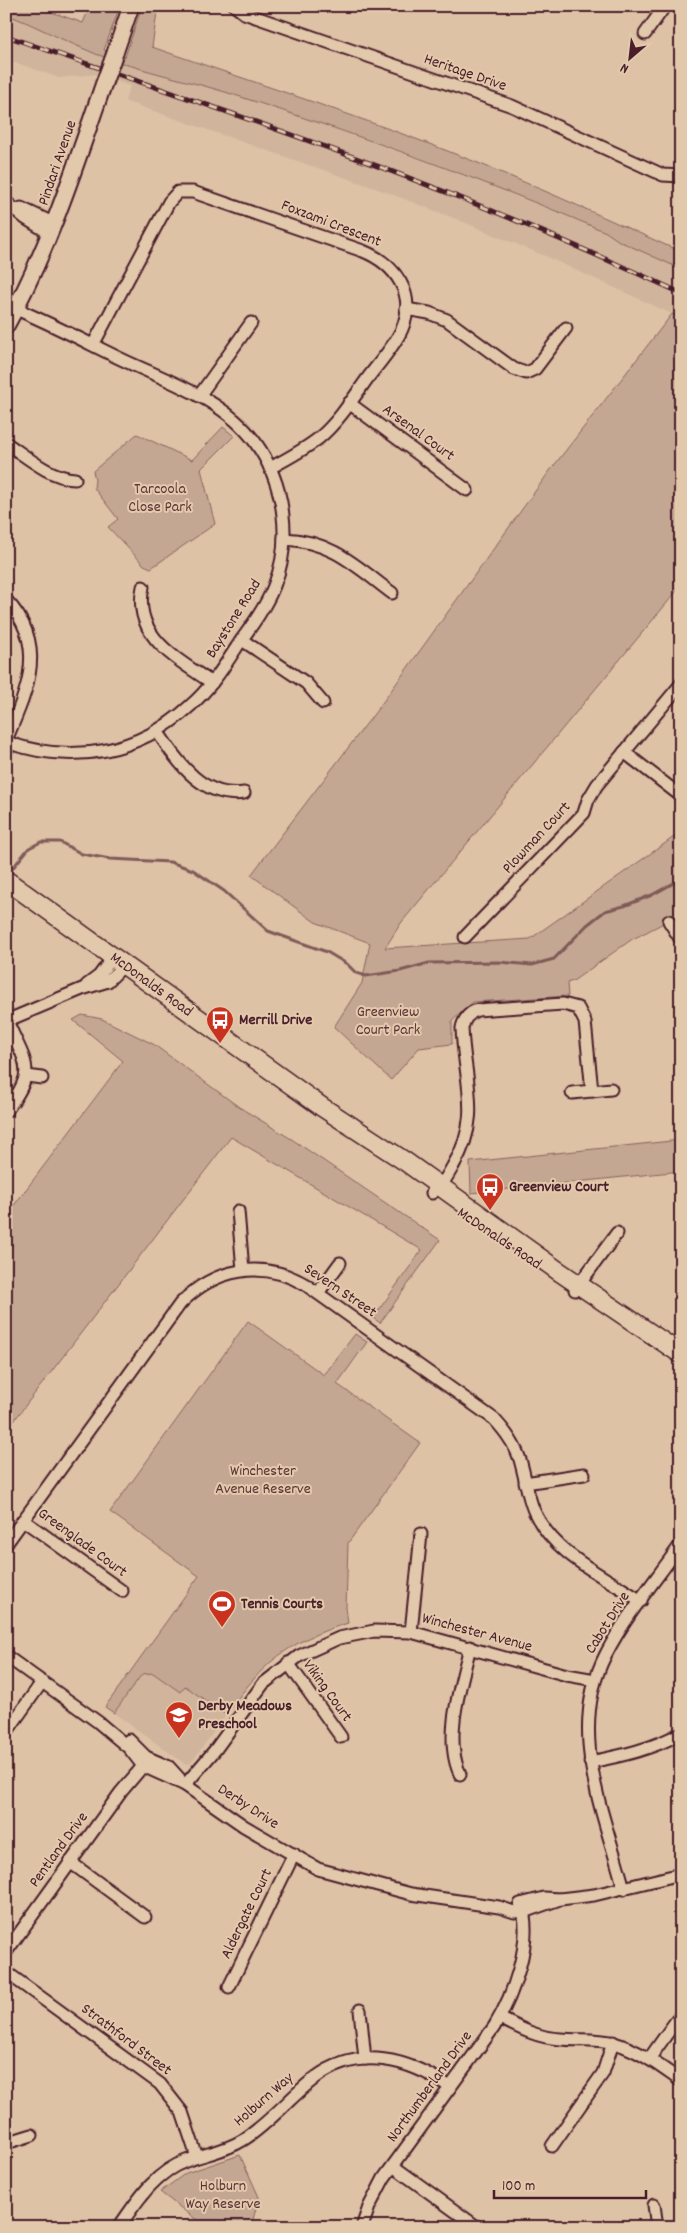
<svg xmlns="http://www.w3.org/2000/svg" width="687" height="2233" font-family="Dekko,sans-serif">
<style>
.built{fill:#d0b49c}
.green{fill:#c4a792;stroke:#87635e}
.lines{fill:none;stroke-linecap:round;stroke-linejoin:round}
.stream{stroke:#7f5a58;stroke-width:3}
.street-casing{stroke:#4a1f2b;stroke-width:15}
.secondary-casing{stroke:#4a1f2b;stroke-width:19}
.primary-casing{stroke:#4a1f2b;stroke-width:21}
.street{stroke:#e3c9ab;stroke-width:11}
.secondary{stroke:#e3c9ab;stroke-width:15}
.primary{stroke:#e3c9ab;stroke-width:18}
.rail-casing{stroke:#4a1f2b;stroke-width:5}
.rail{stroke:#e3c9ab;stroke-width:3;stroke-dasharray:9;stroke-linecap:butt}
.secondary-bridge-casing{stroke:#4a1f2b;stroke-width:19;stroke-linecap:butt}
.secondary-bridge{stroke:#e3c9ab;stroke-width:15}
.labels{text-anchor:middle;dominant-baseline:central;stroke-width:4;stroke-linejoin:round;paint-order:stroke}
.street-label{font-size:16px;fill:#4a1f2b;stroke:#e3c9ab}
.park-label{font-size:16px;fill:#5c333a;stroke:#e3c9ab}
.poi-label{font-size:16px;font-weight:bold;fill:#4a1f2b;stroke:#e3c9ab;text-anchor:start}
</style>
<rect width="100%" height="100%" fill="#ddc2a6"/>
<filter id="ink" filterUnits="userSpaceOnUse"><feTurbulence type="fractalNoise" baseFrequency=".02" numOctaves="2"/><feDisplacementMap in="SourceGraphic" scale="10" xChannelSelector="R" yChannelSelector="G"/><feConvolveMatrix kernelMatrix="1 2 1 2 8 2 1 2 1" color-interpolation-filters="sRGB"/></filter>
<g filter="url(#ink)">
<g class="built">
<polygon points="6,14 94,53 124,64 223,91 299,116 487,184 606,232 619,241 681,269 681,318 545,256 454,218 378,189 125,101 130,86 95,74 59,78 6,59"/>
<polygon points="153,1673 180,1692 184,1686 226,1715 191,1763 185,1764 114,1713 142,1674"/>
</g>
<g class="green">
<path d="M6 6H34L83 23 90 6H120L104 50 125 57 142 6H158L152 47C259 84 368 119 473 161 543 189 612 221 681 252V269L619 241 606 232C487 181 364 137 241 97 193 81 143 72 96 54 66 42 37 26 6 14Z"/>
<polygon points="672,314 681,318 681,586 401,923 385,948 530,939 681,832 681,914 631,940 573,981 567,983 568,996 473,1002 452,1021 452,1044 419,1048 391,1080 334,1027 362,983 370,943 315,922 251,875 380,706 549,472"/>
<polygon points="223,427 234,436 201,469 215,524 151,568 144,565 108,527 118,519 94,488 95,480 93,471 137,434 192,460"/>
<polygon points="82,1015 102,1019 153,1044 239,1107 293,1140 440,1240 380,1323 373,1318 422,1250 231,1137 6,1431 6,1216 123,1061 73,1020"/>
<polygon points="681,1140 681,1171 471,1193 470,1162"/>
<path d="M248 1321 324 1375 355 1334 367 1342 337 1384 420 1443 348 1543 346 1608 348 1623C288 1641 261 1664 226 1715L185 1686 180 1692 153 1673 142 1674 114 1713 105 1707 199 1576 110 1512Z"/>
<polygon points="240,2155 259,2197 251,2227 206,2227 160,2192 186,2173"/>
</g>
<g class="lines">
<polyline class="stream" points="7,875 29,848 41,842 60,842 82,854 110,859 170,862 193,870 224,891 268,931 327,952 347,964 356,973 366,976 400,971 429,963 499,962 532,965 554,959 587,925 605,911 624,906 652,895 681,879"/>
<g class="street-casing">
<g id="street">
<polyline points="235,6 244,13 512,106 663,175 681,176"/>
<polyline points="645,34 665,6"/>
<polyline points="6,202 25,218 51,234"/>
<polyline points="21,208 55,224"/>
<polyline points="406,309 429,313 447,320 514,369 526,373 535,369 566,328"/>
<path d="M93 345 169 202 178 192H193L363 251C395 264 417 294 402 329 394 347 378 364 367 379 352 400 338 422 319 438 304 450 287 459 270 468"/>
<polyline points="199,396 251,323"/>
<polyline points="349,403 467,490"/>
<path d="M6 443C27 457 49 477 75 479"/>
<path d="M284 539C332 541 356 566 392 593"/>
<path d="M143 587C132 637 178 659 212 683"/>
<path d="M6 600C49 645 27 691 6 740"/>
<polyline points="242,640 306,683 323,703"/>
<path d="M157 731C178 762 202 799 244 793"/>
<path d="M6 742C72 765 138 754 190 706 211 688 225 665 240 642 253 624 266 606 274 586 293 539 284 482 255 442 224 399 167 381 121 359 86 342 52 324 16 309"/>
<polyline points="624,752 681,796"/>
<polyline points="669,921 681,940"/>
<polyline points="465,937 584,813 588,800 597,785 681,684"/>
<polyline points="87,985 99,976 113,957"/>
<polyline points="6,1021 82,989 108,981 124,965"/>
<polyline points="27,1076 42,1078"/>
<polyline points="572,1093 611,1089"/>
<path d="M6 1111C38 1069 26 1065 7 1021"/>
<path d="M432 1193C442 1186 447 1177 453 1166 483 1117 464 1081 462 1028 464 1018 469 1013 477 1010L563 1004 578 1008 585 1022 592 1091"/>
<polyline points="238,1211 243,1270"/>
<polyline points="575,1290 617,1233"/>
<polyline points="318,1293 340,1263"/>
<polyline points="525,1483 584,1474"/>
<polyline points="23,1520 122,1591"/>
<path d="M6 1544 180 1304C214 1268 263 1259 306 1285L494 1419C507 1433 518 1448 522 1467 526 1482 528 1497 534 1511 554 1555 603 1575 641 1601"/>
<polyline points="411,1632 421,1534"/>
<polyline points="6,1656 98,1722 129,1748 143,1766 185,1785 244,1826 318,1869 411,1894 499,1907 514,1912 526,1911 560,1899"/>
<polyline points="288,1663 341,1737"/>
<polyline points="6,1733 42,1682"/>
<polyline points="129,1740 146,1757 169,1767 179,1778"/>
<path d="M590 1762C621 1756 653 1749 681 1733"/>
<path d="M460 1774C443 1738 461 1684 470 1647"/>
<polyline points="185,1785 215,1750 263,1684 299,1656 339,1638 374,1631 411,1632 567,1675 595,1680"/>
<polyline points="70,1862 145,1917"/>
<path d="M624 1889C604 1812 566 1731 606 1654 626 1615 656 1580 681 1544"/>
<polyline points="520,1904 544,1898 560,1899 594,1895 681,1874"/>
<polyline points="6,1952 121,1792 143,1766 146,1757"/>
<polyline points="6,1972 160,2084 182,2112 197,2157"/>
<polyline points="229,1987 294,1854"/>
<polyline points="360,2010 365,2059"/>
<path d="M500 2018C519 2028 538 2038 561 2039 579 2041 596 2038 614 2043 639 2050 660 2066 681 2081"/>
<polyline points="649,2059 681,2014"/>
<polyline points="6,2143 32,2135"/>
<polyline points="552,2146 603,2073 613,2042"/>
<polyline points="393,2166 477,2227"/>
<polyline points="654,2205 657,2227"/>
<path d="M119 2227C137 2201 155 2172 186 2161 205 2154 226 2151 243 2140 270 2123 290 2097 315 2078 359 2045 409 2059 450 2087"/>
<path d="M362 2227 369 2207 384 2178 494 2027C513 1996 534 1940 521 1904"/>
</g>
</g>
<g class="secondary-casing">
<g id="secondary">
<polyline points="115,53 131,6"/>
<path d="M6 326C49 249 75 166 104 83"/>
</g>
</g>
<g class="primary-casing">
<polyline id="primary" points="6,880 322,1107 406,1162 557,1270 681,1354"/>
</g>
<use href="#street" class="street"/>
<use href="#secondary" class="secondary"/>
<use href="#primary" class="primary"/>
<g class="rail-casing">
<path id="rail" d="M6 36C154 87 303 136 448 193 527 224 604 258 681 293"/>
</g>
<use href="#rail" class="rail"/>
<g class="secondary-bridge-casing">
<polyline id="secondary-bridge" points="104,83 115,53"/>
</g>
<use href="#secondary-bridge" class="secondary-bridge"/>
</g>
</g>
<defs>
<g id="bus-pin" transform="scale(1.4375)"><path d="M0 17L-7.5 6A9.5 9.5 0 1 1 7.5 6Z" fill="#c8321e" stroke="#e3c9ab"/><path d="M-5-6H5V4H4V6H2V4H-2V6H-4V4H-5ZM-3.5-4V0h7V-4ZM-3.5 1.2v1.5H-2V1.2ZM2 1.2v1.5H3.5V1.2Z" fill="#fff"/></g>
<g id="stadium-pin" transform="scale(1.4375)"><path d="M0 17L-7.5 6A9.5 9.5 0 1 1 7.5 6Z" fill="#c8321e" stroke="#e3c9ab"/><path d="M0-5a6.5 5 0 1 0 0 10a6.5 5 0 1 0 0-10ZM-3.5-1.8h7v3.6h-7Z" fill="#fff"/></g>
<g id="school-pin" transform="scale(1.4375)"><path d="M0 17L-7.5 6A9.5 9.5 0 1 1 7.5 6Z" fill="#c8321e" stroke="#e3c9ab"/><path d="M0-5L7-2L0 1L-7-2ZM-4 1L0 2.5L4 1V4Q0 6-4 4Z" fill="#fff"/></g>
</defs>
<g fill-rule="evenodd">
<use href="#bus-pin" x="220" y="1020"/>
<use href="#bus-pin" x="490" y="1187"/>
<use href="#stadium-pin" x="222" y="1604"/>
<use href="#school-pin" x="179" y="1715"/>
</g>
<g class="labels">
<g class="street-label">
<text transform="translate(465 73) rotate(19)">Heritage Drive</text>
<text transform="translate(58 163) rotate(-71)">Pindari Avenue</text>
<text transform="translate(331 224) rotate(21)">Foxzami Crescent</text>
<text transform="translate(418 433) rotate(36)">Arsenal Court</text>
<text transform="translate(234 619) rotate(-58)">Baystone Road</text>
<text transform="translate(537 838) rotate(-47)">Plowman Court</text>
<text transform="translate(151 985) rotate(36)">McDonalds Road</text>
<text transform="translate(499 1239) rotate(34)">McDonalds Road</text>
<text transform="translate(340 1291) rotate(34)">Severn Street</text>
<text transform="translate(82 1543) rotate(36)">Greenglade Court</text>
<text transform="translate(608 1623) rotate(-58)">Cabot Drive</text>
<text transform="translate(477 1633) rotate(15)">Winchester Avenue</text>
<text transform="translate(327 1691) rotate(54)">Viking Court</text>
<text transform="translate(248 1807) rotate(33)">Derby Drive</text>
<text transform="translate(59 1850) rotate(-54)">Pentland Drive</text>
<text transform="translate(247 1914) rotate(-64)">Aldergate Court</text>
<text transform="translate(126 2040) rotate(37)">Strathford Street</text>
<text transform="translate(430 2087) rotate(-54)">Northumberland Drive</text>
<text transform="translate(264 2100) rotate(-41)">Holburn Way</text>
</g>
<g class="park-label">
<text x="160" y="489">Tarcoola<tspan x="160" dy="18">Close Park</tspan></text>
<text x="388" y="1012">Greenview<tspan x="388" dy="18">Court Park</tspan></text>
<text x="263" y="1471">Winchester<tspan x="263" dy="18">Avenue Reserve</tspan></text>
<text x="223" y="2186">Holburn<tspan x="223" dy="18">Way Reserve</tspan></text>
</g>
<g class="poi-label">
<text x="239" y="1020">Merrill Drive</text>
<text x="509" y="1187">Greenview Court</text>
<text x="241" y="1604">Tennis Courts</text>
<text x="198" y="1706">Derby Meadows<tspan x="198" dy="18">Preschool</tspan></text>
</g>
</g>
<rect width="687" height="2233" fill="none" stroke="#e3c9ab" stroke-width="25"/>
<rect x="12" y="12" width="662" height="2208" fill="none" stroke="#4a1f2b" stroke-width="2" filter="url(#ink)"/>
<g transform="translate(630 58) rotate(208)" stroke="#e3c9ab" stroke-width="4" paint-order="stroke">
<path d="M0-4L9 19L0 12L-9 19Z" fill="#4a1f2b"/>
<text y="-8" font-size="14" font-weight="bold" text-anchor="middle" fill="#4a1f2b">N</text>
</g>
<path d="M494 2190v8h152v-8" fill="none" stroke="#4a1f2b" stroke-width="2.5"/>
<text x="502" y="2190" font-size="15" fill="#4a1f2b" stroke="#e3c9ab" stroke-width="4" paint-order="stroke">100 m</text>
</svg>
